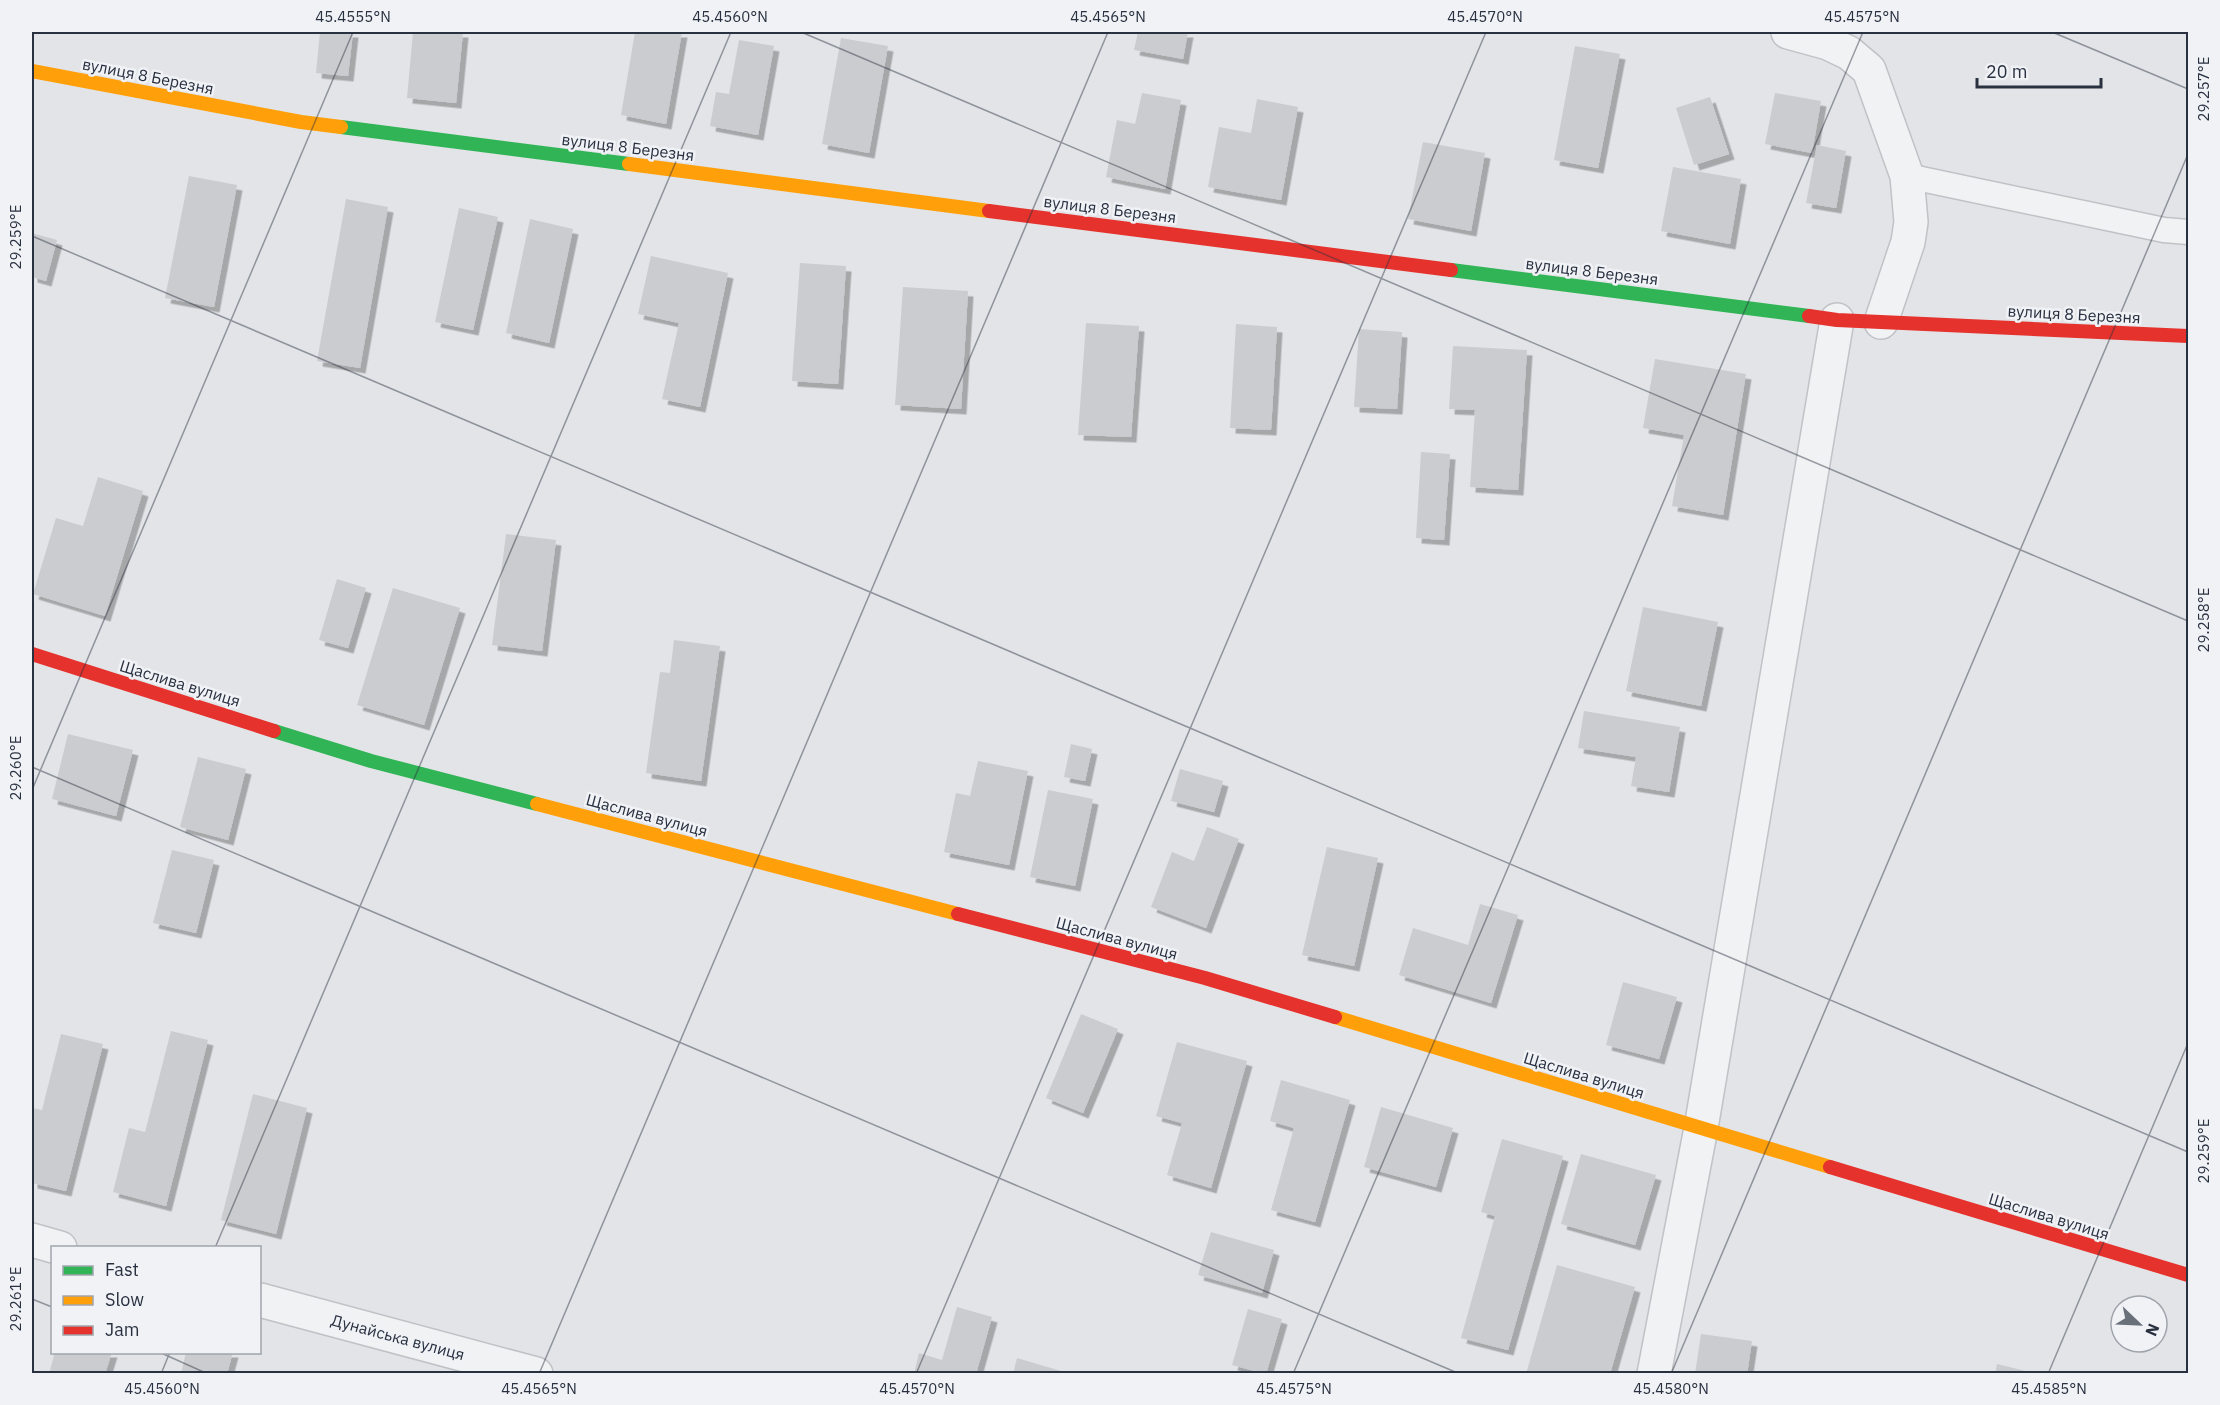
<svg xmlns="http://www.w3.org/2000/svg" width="2220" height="1405" font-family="'IBM Plex Sans',sans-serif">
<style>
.building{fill:#cbcccf;filter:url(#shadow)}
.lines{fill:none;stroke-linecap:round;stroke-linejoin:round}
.lane-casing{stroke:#c0c2c5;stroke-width:27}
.street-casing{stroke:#c0c2c5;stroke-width:36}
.lane{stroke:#f1f2f4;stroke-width:24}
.street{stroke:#f1f2f4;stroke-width:33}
.fast{stroke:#30b455;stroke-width:14}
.slow{stroke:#ff9f0a;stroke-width:14}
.jam{stroke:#e5322d;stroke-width:14}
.ticks{fill:none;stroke:#293140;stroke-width:1.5;stroke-opacity:0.45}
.labels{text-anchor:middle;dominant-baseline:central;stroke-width:5;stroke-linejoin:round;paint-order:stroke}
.street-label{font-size:16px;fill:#293140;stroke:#f0f2f6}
.neatline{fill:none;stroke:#293140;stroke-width:2}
.ticks-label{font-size:15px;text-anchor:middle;fill:#293140}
</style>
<defs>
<filter id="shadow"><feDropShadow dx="5.5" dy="5.5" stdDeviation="0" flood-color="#0004"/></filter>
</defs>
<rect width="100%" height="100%" fill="#e2e4e7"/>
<g class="building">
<polygon points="320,32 353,32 348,76 316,73"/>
<polygon points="413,32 463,32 456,103 407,98"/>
<polygon points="635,32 682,32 666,124 621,115"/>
<polygon points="1138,32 1188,32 1183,59 1134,50"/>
<polygon points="841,38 888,46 869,153 822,144"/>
<polygon points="739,40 774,46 758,135 710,126 716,92 729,94"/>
<polygon points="1575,46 1620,54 1598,168 1554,160"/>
<polygon points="1142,93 1181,100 1165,189 1106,177 1117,120 1135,124"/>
<polygon points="1775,93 1821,101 1812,153 1765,144"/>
<polygon points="1710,97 1729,154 1694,165 1676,108"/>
<polygon points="1257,99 1298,107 1281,200 1208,187 1219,127 1251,133"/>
<polygon points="1423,142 1485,153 1471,231 1408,219"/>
<polygon points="1817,145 1846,151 1836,208 1806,203"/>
<polygon points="1673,167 1741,179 1730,244 1661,231"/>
<polygon points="189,176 237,185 214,307 165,298"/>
<polygon points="346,199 388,207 360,368 317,361"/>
<polygon points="459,208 498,217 473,330 435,322"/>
<polygon points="530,219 573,229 549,343 506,333"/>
<polygon points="32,233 57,240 46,281 32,277"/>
<polygon points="651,256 728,273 700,407 662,399 679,323 638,314"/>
<polygon points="800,263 846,266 838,384 792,381"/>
<polygon points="903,287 968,291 961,409 895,405"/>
<polygon points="1086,323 1139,326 1131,437 1078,435"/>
<polygon points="1236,324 1277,327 1271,430 1230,428"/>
<polygon points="1359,329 1402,332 1397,409 1354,407"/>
<polygon points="1453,346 1527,350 1518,490 1470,487 1475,410 1449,409"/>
<polygon points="1655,359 1746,374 1723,515 1672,506 1684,435 1643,428"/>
<polygon points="1421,452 1450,454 1444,540 1416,538"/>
<polygon points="98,477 143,491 105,616 33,594 56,518 83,526"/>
<polygon points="506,534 556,540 542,651 492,645"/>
<polygon points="337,579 366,588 348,648 319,640"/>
<polygon points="393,588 460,608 424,725 357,705"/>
<polygon points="1643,607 1718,622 1701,706 1626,691"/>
<polygon points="674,640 720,646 701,781 646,773 660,672 670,673"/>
<polygon points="1584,711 1680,727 1669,792 1631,786 1636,757 1578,748"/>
<polygon points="68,734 133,750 116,816 52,799"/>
<polygon points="1071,744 1092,749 1085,781 1064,777"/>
<polygon points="198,757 246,769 228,840 180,827"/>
<polygon points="978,761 1028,771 1009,865 944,852 956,793 970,796"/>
<polygon points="1180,769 1223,781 1214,812 1171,801"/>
<polygon points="1048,790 1093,799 1075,886 1030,877"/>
<polygon points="1207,827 1239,839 1206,928 1151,907 1172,852 1194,861"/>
<polygon points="1327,847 1378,858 1354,966 1302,955"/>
<polygon points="172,850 214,860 196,933 153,923"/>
<polygon points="1480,904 1518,915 1491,1003 1399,975 1413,928 1468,945"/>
<polygon points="1623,982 1677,997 1659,1059 1606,1045"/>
<polygon points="1081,1014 1118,1029 1083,1113 1046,1098"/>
<polygon points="171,1031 208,1040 166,1206 113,1192 129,1128 145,1132"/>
<polygon points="61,1034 103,1044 66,1191 32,1183 32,1108 42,1110"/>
<polygon points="1177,1042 1247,1061 1211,1188 1167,1175 1182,1123 1156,1116"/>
<polygon points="1281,1080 1350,1100 1315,1222 1271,1210 1294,1128 1270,1121"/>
<polygon points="253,1094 307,1108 276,1234 221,1220"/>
<polygon points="1381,1107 1453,1128 1436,1187 1364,1167"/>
<polygon points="1502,1139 1563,1156 1508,1350 1461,1338 1495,1216 1481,1212"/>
<polygon points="1581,1154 1656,1175 1635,1245 1561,1224"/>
<polygon points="1211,1232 1274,1250 1262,1293 1198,1275"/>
<polygon points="1557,1265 1635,1287 1610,1374 1526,1374"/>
<polygon points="957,1307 992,1317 976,1374 914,1374 919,1353 942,1360"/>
<polygon points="1248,1309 1282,1319 1266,1374 1232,1365"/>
<polygon points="1701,1334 1752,1341 1747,1374 1695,1374"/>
<polygon points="55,1352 112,1352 105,1374 49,1374"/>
<polygon points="186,1352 233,1352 227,1374 181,1374"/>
<polygon points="1017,1358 1068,1373 1068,1374 1013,1374"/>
<polygon points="1997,1364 2034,1373 2034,1374 1995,1374"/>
</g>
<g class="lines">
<g class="lane-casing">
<polyline id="lane" points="1907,176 2164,230 2188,232"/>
</g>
<g class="street-casing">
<g id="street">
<polyline points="1788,32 1828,43 1849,53 1869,70 1907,176 1911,222 1908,242 1881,322"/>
<polyline points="32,1240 60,1248"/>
<polyline points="260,1300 536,1374"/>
<polyline points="1654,1374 1701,1128 1837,320"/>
</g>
</g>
<use href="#lane" class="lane"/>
<use href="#street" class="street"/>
<g class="fast">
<polyline points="341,127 629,164"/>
<polyline points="1451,270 1809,316"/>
<polyline points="274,731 371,761 537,804"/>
</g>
<g class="slow">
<polyline points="32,71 301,122 341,127"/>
<polyline points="629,164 989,211"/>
<polyline points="537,804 958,914"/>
<polyline points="1335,1017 1830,1167"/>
</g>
<g class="jam">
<polyline points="989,211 1451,270"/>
<polyline points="1809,316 1837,320 2188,336"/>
<polyline points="32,654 274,731"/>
<polyline points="958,914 1205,978 1335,1017"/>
<polyline points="1830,1167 2188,1275"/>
</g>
</g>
<path class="ticks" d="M801 32 2188 621M2052 32 2188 89M32 236 2188 1152M32 767 1460 1374M32 790 353 32M215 1248 731 32M32 1299 52 1307M159 1352 208 1374M161 1374 170 1352M539 1374 1108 32M916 1374 1486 32M1293 1374 1863 32M1671 1374 2188 154M2048 1374 2188 1043"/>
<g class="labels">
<g class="street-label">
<text transform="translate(148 76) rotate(11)">вулиця 8 Березня</text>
<text transform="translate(628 147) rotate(7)">вулиця 8 Березня</text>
<text transform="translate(1110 209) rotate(7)">вулиця 8 Березня</text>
<text transform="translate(1592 271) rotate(7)">вулиця 8 Березня</text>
<text transform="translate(2074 314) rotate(3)">вулиця 8 Березня</text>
<text transform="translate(180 683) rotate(17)">Щаслива вулиця</text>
<text transform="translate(647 815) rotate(15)">Щаслива вулиця</text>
<text transform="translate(1117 938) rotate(15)">Щаслива вулиця</text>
<text transform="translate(1584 1075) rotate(17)">Щаслива вулиця</text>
<text transform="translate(2049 1216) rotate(17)">Щаслива вулиця</text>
<text transform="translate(398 1337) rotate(15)">Дунайська вулиця</text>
</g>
</g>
<rect width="2220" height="1405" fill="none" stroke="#f0f2f6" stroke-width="66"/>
<rect x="51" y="1246" width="210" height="108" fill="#f0f2f6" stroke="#a0a5ad" stroke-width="1.5"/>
<rect x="63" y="1266" width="30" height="9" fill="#30b455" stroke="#a0a5ad" stroke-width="1.5"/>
<text x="105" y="1276" font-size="18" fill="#293140">Fast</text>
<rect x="63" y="1296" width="30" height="9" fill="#ff9f0a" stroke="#a0a5ad" stroke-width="1.5"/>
<text x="105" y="1306" font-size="18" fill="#293140">Slow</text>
<rect x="63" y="1326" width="30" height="9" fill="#e5322d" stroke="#a0a5ad" stroke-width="1.5"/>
<text x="105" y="1336" font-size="18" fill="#293140">Jam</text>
<g transform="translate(2139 1324) rotate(113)"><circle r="28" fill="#f0f2f6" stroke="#a0a5ad" stroke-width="1.5"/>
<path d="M0-4.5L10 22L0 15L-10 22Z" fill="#6a707a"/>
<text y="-9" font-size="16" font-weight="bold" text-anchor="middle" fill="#293140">N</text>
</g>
<path d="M1977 78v9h124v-9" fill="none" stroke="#293140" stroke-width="3"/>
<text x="1986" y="78" font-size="18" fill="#293140" stroke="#f0f2f6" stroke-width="4.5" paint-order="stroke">20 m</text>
<rect x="33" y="33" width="2154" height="1339" class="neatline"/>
<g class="ticks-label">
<text x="353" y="22">45.4555°N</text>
<text x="730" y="22">45.4560°N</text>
<text x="1108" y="22">45.4565°N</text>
<text x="1485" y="22">45.4570°N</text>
<text x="1862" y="22">45.4575°N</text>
<text transform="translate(2204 89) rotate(-90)" y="5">29.257°E</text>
<text transform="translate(16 237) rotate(-90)" y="5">29.259°E</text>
<text transform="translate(2204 620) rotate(-90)" y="5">29.258°E</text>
<text transform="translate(16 768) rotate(-90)" y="5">29.260°E</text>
<text transform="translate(2204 1151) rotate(-90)" y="5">29.259°E</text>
<text transform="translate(16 1299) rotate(-90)" y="5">29.261°E</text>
<text x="162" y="1394">45.4560°N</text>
<text x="539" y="1394">45.4565°N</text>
<text x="917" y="1394">45.4570°N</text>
<text x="1294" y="1394">45.4575°N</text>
<text x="1671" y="1394">45.4580°N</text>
<text x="2049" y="1394">45.4585°N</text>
</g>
</svg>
